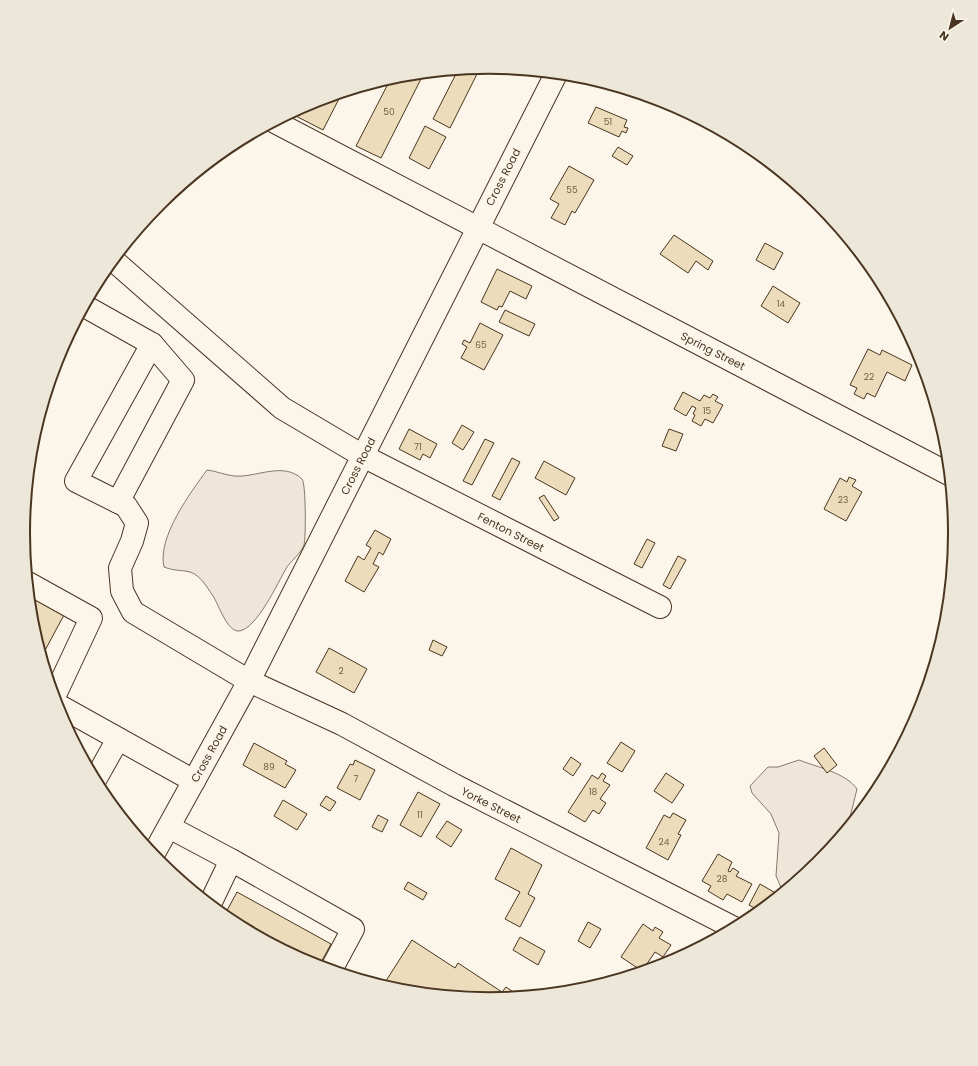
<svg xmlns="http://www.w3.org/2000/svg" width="978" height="1066" font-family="Poppins,sans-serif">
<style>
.green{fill:#ede6d9;stroke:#887966}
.building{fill:#ecdcbc;stroke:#4a3520}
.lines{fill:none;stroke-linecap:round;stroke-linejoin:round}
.minor-casing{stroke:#4a3520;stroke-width:24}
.minor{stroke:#fbf6e9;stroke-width:22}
.labels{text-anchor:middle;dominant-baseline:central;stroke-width:3;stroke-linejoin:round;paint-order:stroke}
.number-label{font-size:9px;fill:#725f47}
.street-label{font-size:11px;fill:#4a3520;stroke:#fbf6e9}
.rim{fill:none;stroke:#4a3520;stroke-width:2}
</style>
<rect width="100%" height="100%" fill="#fbf6e9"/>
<g class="green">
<path d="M207 470C216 471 225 475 234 476 256 478 283 461 302 479 306 483 306 538 304 545 301 553 292 560 287 567 278 582 257 629 239 631 227 632 219 605 213 596 206 586 199 572 185 571 176 570 172 570 164 567 157 537 191 492 207 470Z"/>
<path d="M799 760C817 767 846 773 857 789 854 800 852 812 848 822 838 850 805 873 783 892L776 876 779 833 771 814 752 793 750 786 768 767H778Z"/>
</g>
<g class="building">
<polygon points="480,68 450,128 433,119 458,70"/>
<polygon points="424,73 381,158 356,146 391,78"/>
<polygon points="342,93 323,130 290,113 311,102"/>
<polygon points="596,107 627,120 624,127 628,128 626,133 622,131 619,137 588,123"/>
<polygon points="425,126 446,137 429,169 409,158"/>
<polygon points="618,147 633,156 627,165 612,156"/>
<polygon points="569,166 594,180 575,213 572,211 565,225 551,218 559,204 550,199"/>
<polygon points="674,235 713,261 708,270 696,261 688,273 660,254"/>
<polygon points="765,243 783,253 774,270 756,260"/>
<polygon points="497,269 532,286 526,299 510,291 502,307 499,306 497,310 481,302"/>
<polygon points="773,286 800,303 788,323 761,306"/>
<polygon points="505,310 535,324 529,336 499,322"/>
<polygon points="480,323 503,335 484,370 461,358 467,347 462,344 464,340 470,343"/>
<polygon points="868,349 880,355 882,350 912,365 905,381 887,372 875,397 867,393 864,399 854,394 857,388 850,385"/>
<polygon points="683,392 700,401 704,395 710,398 713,394 718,397 715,401 723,405 713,423 705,419 701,426 692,421 695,415 693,414 696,408 692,406 686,416 674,409"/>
<polygon points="462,425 474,432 463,450 452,443"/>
<polygon points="409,429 437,444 430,458 423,454 420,460 399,449"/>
<polygon points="669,429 683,434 676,451 662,446"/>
<polygon points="485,439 494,443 472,485 463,481"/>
<polygon points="512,458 520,462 500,500 492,496"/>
<polygon points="544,461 575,478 566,495 535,478"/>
<polygon points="849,477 856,480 852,486 862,492 846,521 824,509 840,478 847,482"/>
<polygon points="544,495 559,518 554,521 539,498"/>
<polygon points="375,530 391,539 383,555 379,552 373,564 379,567 364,592 345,581 358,556 364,560 371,548 366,545"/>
<polygon points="647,539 655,543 642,568 634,564"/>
<polygon points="678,556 686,560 670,589 663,585"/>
<polygon points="29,596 64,615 42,656 32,624"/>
<polygon points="433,640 447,647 442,656 429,650"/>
<polygon points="329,648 367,669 354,693 316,672"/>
<polygon points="621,742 635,751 622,772 607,763"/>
<polygon points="254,743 287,761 285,764 296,770 285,788 243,765"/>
<polygon points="824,748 837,765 827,773 814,756"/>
<polygon points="571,757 581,764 573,776 563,769"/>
<polygon points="355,760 375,770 360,800 337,788 350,764 353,765"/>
<polygon points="602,773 606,776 603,781 610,785 600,799 606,803 599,814 593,810 585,822 568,812 592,775 598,779"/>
<polygon points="666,773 684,785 672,803 654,791"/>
<polygon points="418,792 440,804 421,837 400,825"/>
<polygon points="326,796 336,802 330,811 320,805"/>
<polygon points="283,800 307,814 297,830 274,816"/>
<polygon points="673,813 686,820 678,834 681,835 668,860 646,848 664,815 670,818"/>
<polygon points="378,815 388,820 382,832 372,827"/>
<polygon points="447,821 462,830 451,847 436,837"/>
<polygon points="511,848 542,865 528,894 535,898 520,927 505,919 520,892 495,879"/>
<polygon points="718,854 732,862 728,871 730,872 733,868 739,872 736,876 752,884 742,902 727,894 723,900 708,891 711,886 702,881"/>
<polygon points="408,882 427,893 423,900 404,889"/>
<polygon points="760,884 779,895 760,911 749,905"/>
<polygon points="237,892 331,944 319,966 310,963 224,916"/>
<polygon points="588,922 601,929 590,948 578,941"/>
<polygon points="643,924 653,931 655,927 663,932 659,938 671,945 663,957 655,952 642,971 621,957"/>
<polygon points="520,937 545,951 538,965 513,950"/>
<polygon points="412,940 455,968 458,963 502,992 506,987 519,996 489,999 398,990 389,987 384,984"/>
</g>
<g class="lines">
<g class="minor-casing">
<g id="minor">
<polyline points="275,122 949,474"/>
<polyline points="113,260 282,408 363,456 660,607"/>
<polyline points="88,308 152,344 76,481 126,506 137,523 132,541 120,568 122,591 133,612 249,681 342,724 454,785 734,928"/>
<polyline points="118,502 183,380 152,344"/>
<polyline points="28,583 91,618 54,697"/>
<polyline points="56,704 194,781"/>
<polyline points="95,780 118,739"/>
<polyline points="169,827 231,860 210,904"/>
<polyline points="153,855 249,681 556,74"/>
<polyline points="231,860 353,929 331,970"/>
</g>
</g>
<use href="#minor" class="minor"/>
</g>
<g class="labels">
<g class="number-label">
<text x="389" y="112">50</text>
<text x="608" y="122">51</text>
<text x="572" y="190">55</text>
<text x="781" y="304">14</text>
<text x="481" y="345">65</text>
<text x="869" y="377">22</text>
<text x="707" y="411">15</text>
<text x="418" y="447">71</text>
<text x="843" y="500">23</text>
<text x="341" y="671">2</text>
<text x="269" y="767">89</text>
<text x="356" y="779">7</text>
<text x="593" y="792">18</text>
<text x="420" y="815">11</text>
<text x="664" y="842">24</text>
<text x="722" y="879">28</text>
</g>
<g class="street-label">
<text transform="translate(503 177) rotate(-63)">Cross Road</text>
<text transform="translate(713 351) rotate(27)">Spring Street</text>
<text transform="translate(358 466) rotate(-63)">Cross Road</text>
<text transform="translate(511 532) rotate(27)">Fenton Street</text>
<text transform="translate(209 754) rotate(-61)">Cross Road</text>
<text transform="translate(491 805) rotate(27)">Yorke Street</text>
</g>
</g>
<path d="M0 0H978V1066H0ZM30 533a459 459 0 1 1 918 0a459 459 0 1 1-918 0Z" fill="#ede7d9" fill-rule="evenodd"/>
<path class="rim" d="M30 533a459 459 0 1 1 918 0a459 459 0 1 1-918 0Z"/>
<g transform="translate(950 28) rotate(216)" stroke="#fbf6e9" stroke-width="3" paint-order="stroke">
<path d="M0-3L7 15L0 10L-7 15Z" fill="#4a3520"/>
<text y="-6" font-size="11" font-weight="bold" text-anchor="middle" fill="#4a3520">N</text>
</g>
</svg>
